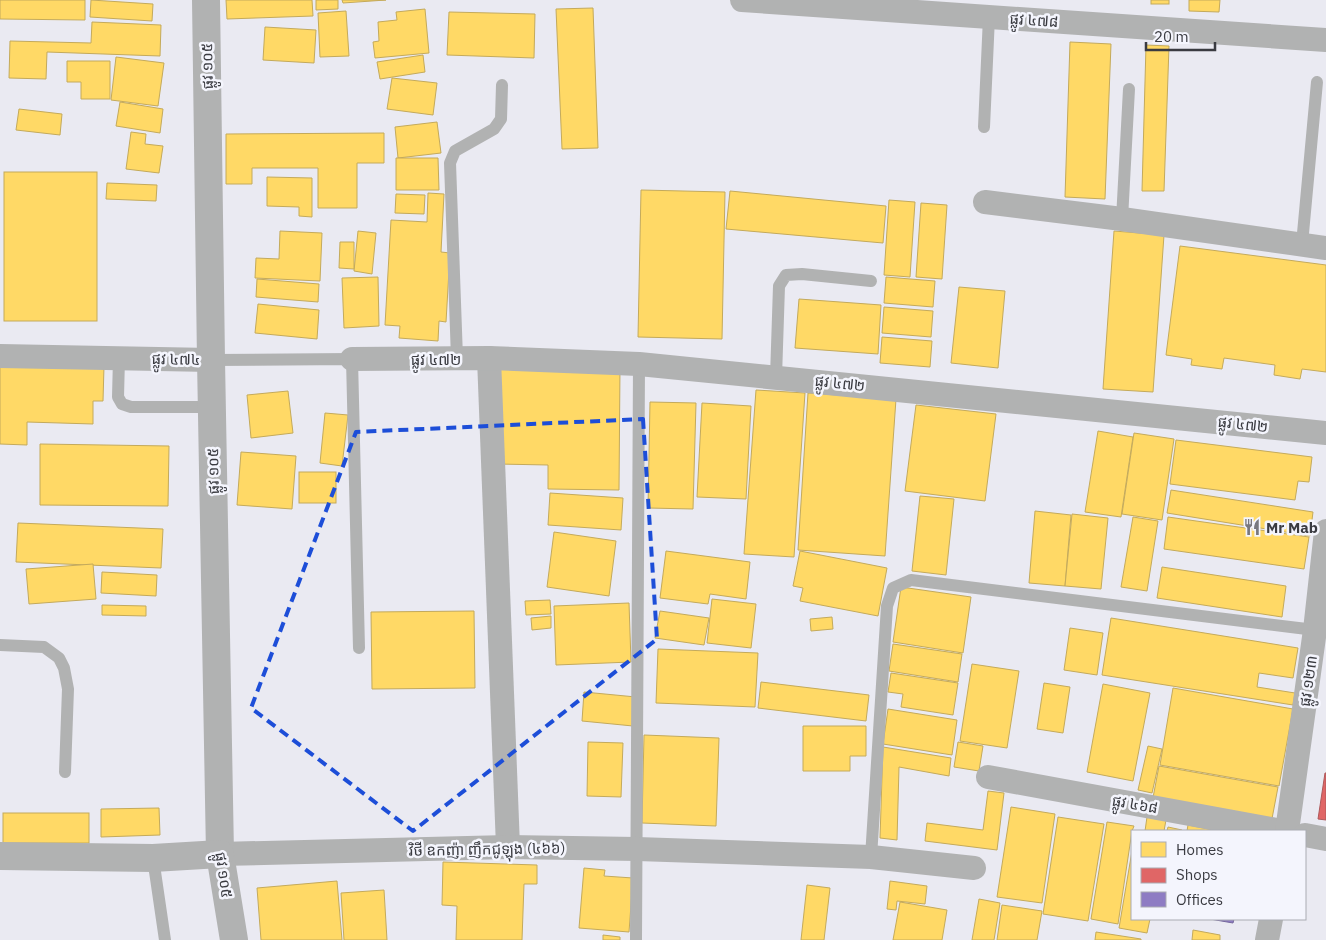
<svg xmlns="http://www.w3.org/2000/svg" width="1326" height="940" font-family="'IBM Plex Sans','Noto Sans Khmer',sans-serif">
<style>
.homes{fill:#ffd966;stroke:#c4aa5b}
.shops{fill:#e06666;stroke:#ae595b}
.offices{fill:#8e7cc3;stroke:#75689c}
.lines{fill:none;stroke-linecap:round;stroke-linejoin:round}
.service{stroke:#b1b2b2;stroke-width:12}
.minor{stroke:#b1b2b2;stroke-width:24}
.tertiary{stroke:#b1b2b2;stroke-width:28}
.marked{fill:none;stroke:#1d4ed8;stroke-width:4;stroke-dasharray:10 6;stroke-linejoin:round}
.labels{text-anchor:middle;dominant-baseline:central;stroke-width:5;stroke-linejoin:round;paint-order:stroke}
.street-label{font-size:15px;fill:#3a3b41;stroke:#f4f5fd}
.poi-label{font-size:15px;font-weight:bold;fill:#3a3b41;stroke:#f4f5fd;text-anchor:start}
</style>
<rect width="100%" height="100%" fill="#eaeaf2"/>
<g class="homes">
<polygon points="0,0 85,0 85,20 0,19"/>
<polygon points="91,0 153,4 152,21 90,17"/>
<polygon points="226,0 312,0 313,16 227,19"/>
<polygon points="316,0 338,0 338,9 316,10"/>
<polygon points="342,0 386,0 343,3"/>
<rect x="1151" y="0" width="18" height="4"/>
<polygon points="1189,0 1220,0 1219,12 1189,11"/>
<polygon points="593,8 598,148 562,149 556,9"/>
<polygon points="425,9 429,53 375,58 373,42 379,41 378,22 397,20 396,12"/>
<polygon points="346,11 349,56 320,57 318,13"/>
<polygon points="449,12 535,14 534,58 447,55"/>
<polygon points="92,22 161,25 160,56 47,52 46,79 9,78 10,41 91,43"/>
<polygon points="265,27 316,30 314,63 263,60"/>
<polygon points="1070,42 1111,44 1105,199 1065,197"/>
<polygon points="1146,45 1169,46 1164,191 1142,191"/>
<polygon points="423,55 425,72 380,79 377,62"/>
<polygon points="116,57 164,63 158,106 111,100"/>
<polygon points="67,61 110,61 110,99 81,99 81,82 67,82"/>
<polygon points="392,78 437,83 433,115 387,109"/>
<polygon points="120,102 163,109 160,133 116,126"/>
<polygon points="19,109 62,114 60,135 16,130"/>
<polygon points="437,122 441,153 398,158 395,127"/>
<polygon points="131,132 146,134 145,144 163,146 159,173 126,169"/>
<polygon points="384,133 384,163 357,163 357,208 318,208 318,168 252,168 252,184 226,184 226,134"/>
<polygon points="396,158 438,158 439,190 396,190"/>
<rect x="4" y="172" width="93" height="149"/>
<polygon points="267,177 312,178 312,217 299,216 299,207 267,206"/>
<polygon points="107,183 157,185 156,201 106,199"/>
<polygon points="641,190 725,192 722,339 638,337"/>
<polygon points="730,191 886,206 883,243 726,229"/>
<polygon points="428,193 444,194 441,252 450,253 446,322 439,321 438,341 399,338 400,326 385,325 391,220 427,222"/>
<polygon points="396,194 425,195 424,214 395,213"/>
<polygon points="889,200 915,202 910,277 884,275"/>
<polygon points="921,203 947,205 942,279 916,277"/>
<polygon points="280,231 322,233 320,281 255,278 256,258 279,259"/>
<polygon points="358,231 376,233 372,274 354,271"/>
<polygon points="1114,231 1164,235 1153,392 1103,389"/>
<polygon points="340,242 354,242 354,269 339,268"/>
<polygon points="1180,246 1326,265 1326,372 1302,369 1300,379 1274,375 1275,365 1224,358 1222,369 1191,365 1192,359 1166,355"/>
<polygon points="378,277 379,326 344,328 342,278"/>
<polygon points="886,277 935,281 933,307 884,303"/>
<polygon points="257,279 319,284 318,302 256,297"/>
<polygon points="959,287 1005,291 998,368 951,363"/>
<polygon points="799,299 881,305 878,354 795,348"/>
<polygon points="258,304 319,310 317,339 255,333"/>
<polygon points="884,307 933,311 931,337 882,333"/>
<polygon points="882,337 932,341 930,367 880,363"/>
<polygon points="0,363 104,366 103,401 93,401 93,424 27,422 27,445 0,444"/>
<polygon points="498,365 620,366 619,490 548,489 548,465 497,464"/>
<polygon points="756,390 805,393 794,557 744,554"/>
<polygon points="288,391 293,433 251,438 247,395"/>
<polygon points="808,393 896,399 885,556 798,550"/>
<polygon points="650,402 696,403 693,509 648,508"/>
<polygon points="702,403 751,406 746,499 697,497"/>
<polygon points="916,405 996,414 985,501 905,491"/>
<polygon points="325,413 348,415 342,466 320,463"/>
<polygon points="1098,431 1133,437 1121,517 1085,512"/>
<polygon points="1134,433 1174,439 1162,520 1122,514"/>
<polygon points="1176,440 1312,457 1309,482 1298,481 1295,500 1170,484"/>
<polygon points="40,444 169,446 168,506 40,505"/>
<polygon points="241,452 296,456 292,509 237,505"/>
<rect x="299" y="472" width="37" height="31"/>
<polygon points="1171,490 1313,512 1310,536 1167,513"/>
<polygon points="550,493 623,498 621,530 548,525"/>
<polygon points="920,496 954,499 946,575 912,571"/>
<polygon points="1035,511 1071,515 1065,586 1029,583"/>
<polygon points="1072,514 1108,518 1101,589 1065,586"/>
<polygon points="1133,517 1158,521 1147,591 1121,587"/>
<polygon points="1168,517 1309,537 1304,569 1164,549"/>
<polygon points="18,523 163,529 161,568 16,562"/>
<polygon points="554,532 616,541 609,596 547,587"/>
<polygon points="666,551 750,562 746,599 710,594 708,604 660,598"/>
<polygon points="800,551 887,568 878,616 800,601 803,588 793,586"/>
<polygon points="93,564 96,599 29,604 26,569"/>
<polygon points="1162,567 1286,586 1282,617 1157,598"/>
<polygon points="102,572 157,575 156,596 101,593"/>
<polygon points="901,587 971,597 963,653 893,642"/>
<polygon points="712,599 756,604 751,648 707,643"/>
<polygon points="550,600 551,614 526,615 525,601"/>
<polygon points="629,603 631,662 556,665 554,606"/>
<polygon points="102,605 146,606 146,616 102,615"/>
<polygon points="474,611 475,688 372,689 371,612"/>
<polygon points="660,611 709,618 704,645 655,638"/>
<polygon points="551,616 551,628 532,630 531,618"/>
<polygon points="832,617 833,629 811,631 810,619"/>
<polygon points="1111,618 1298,648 1293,678 1259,673 1257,687 1295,693 1293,705 1102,675"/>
<polygon points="1070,628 1103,633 1097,675 1064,670"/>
<polygon points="893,644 962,654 958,682 889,671"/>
<polygon points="658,649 758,653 755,707 656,703"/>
<polygon points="972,664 1019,671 1007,748 960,741"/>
<polygon points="891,673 958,683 953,715 901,707 903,694 888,692"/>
<polygon points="761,682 869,695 866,721 758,708"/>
<polygon points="1044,683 1070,687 1063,733 1037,729"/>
<polygon points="1103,684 1150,693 1133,781 1087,772"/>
<polygon points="1173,688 1293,709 1279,786 1160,765"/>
<polygon points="584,692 636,697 633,726 582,721"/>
<polygon points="888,709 957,720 952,755 883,744"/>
<polygon points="803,726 866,726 866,756 850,756 850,771 803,771"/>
<polygon points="644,735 719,738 716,826 642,823"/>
<polygon points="588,742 623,743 621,797 587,796"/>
<polygon points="958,742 983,746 979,771 954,767"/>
<polygon points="1148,746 1162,749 1152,793 1138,790"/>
<polygon points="883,747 951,758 949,776 899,767 897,840 880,838"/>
<polygon points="1159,766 1278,787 1271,824 1152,803"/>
<polygon points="988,791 1004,793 997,850 925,841 927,823 983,830"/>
<polygon points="1011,807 1055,814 1042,903 997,897"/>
<polygon points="159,808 160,835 101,837 101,809"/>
<rect x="3" y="813" width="86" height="30"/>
<polygon points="1058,817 1104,824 1088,921 1043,914"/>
<polygon points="1147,817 1166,820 1164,831 1145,831"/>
<polygon points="1107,822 1134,826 1132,831 1118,924 1091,919"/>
<polygon points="1188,825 1219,831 1187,831"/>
<polygon points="1168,827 1182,830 1182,831 1167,831"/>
<polygon points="1132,851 1132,919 1150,919 1147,933 1119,928"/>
<polygon points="443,862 537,865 537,884 524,884 522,940 456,940 457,906 442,905"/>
<polygon points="584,868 605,870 604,876 633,878 629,932 579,928"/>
<polygon points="337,881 342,940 261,940 257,888"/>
<polygon points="890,881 927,886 925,904 897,901 896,910 887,909"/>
<polygon points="807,885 830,888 824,940 801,940"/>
<polygon points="384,890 387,940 344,940 341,893"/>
<polygon points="979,899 1000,903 994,940 972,940"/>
<polygon points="900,902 947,910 942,940 893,940"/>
<polygon points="1002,905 1042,911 1037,940 997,940"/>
<polygon points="1193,930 1220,935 1220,940 1192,940"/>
<polygon points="1096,932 1141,939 1141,940 1095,940"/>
<polygon points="603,935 620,937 620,940 603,940"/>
</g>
<polygon class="shops" points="1325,773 1326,773 1326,820 1318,819"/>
<polygon class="offices" points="1210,919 1234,919 1233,923"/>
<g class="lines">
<g class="service">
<polyline points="984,127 989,17"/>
<polyline points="1122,219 1129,89"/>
<polyline points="1302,244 1317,82"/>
<polyline points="119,358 118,397 122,404 131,407 211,407"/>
<polyline points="457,358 450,163 455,151 494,129 501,119 502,85"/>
<polyline points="211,360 352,359 359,648"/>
<polyline points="776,377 779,286 786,275 802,274 871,281"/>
<polyline points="0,645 44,647 59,658 64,668 68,689 65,772"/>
<polyline points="871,857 887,606 893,588 911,580 1315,630"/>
<polyline points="153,858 165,940"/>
<polyline points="636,940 639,364"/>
</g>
<g class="minor">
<polyline points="742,0 1326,40"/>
<polyline points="985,202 1122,219 1326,248"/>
<polyline points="0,356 211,360"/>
<polyline points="489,358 508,847"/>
<polyline points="352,359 489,358 639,364 1326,433"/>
<polyline points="988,777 1282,831"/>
<polyline points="1287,831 1315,630 1326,531"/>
<polyline points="1305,835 1326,839"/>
<polyline points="220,854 508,847 637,849 871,857 974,868"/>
<polyline points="1267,940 1271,919"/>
</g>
<g class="tertiary">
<polyline points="206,0 211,360 220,854 234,940"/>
<polyline points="0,856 153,858 220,854"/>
</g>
</g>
<path class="marked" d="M643 419 657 639 413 831 251 708 356 432Z"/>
<defs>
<g id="restaurant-bare" transform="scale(1.35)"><path d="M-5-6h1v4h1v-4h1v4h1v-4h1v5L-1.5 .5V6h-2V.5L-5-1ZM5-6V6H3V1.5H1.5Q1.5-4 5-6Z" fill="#78787f" stroke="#f4f5fd" stroke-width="2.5" paint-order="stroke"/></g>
</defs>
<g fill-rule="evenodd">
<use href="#restaurant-bare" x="1252" y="527"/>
</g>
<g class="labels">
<g class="street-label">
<text transform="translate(1034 20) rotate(4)">ផ្លូវ ៤៧៨</text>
<text transform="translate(207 66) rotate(-91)">ផ្លូវ ១០៥</text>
<text transform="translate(176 359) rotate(1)">ផ្លូវ ៤៧៤</text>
<text x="436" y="359">ផ្លូវ ៤៧២</text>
<text transform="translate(840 383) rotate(6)">ផ្លូវ ៤៧២</text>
<text transform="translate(1243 424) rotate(6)">ផ្លូវ ៤៧២</text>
<text transform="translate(213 471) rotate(-91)">ផ្លូវ ១០៥</text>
<text transform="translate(1308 681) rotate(-82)">ផ្លូវ ១២៣</text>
<text transform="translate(1135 804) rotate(10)">ផ្លូវ ៤៦៨</text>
<text transform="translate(487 849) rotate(-1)">វិថី ឧកញ៉ា ញឹកជូឡុង (៤៦៦)</text>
<text transform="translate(224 875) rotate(82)">ផ្លូវ ១០៥</text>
</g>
<g class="poi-label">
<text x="1266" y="527">Mr Mab</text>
</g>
</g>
<rect x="1131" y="830" width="175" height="90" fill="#f4f5fd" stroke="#aaabb2"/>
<rect x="1141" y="842" width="25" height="15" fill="#ffd966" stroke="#aaabb2"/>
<text x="1176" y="855" font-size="15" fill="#3a3b41">Homes</text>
<rect x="1141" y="868" width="25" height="15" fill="#e06666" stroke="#aaabb2"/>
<text x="1176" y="880" font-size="15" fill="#3a3b41">Shops</text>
<rect x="1141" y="892" width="25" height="15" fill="#8e7cc3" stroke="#aaabb2"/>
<text x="1176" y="905" font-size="15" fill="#3a3b41">Offices</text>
<path d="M1146 42v8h69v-8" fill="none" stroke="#3a3b41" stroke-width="2.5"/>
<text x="1154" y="42" font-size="15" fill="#3a3b41" stroke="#f4f5fd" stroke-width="4" paint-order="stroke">20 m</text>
</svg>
